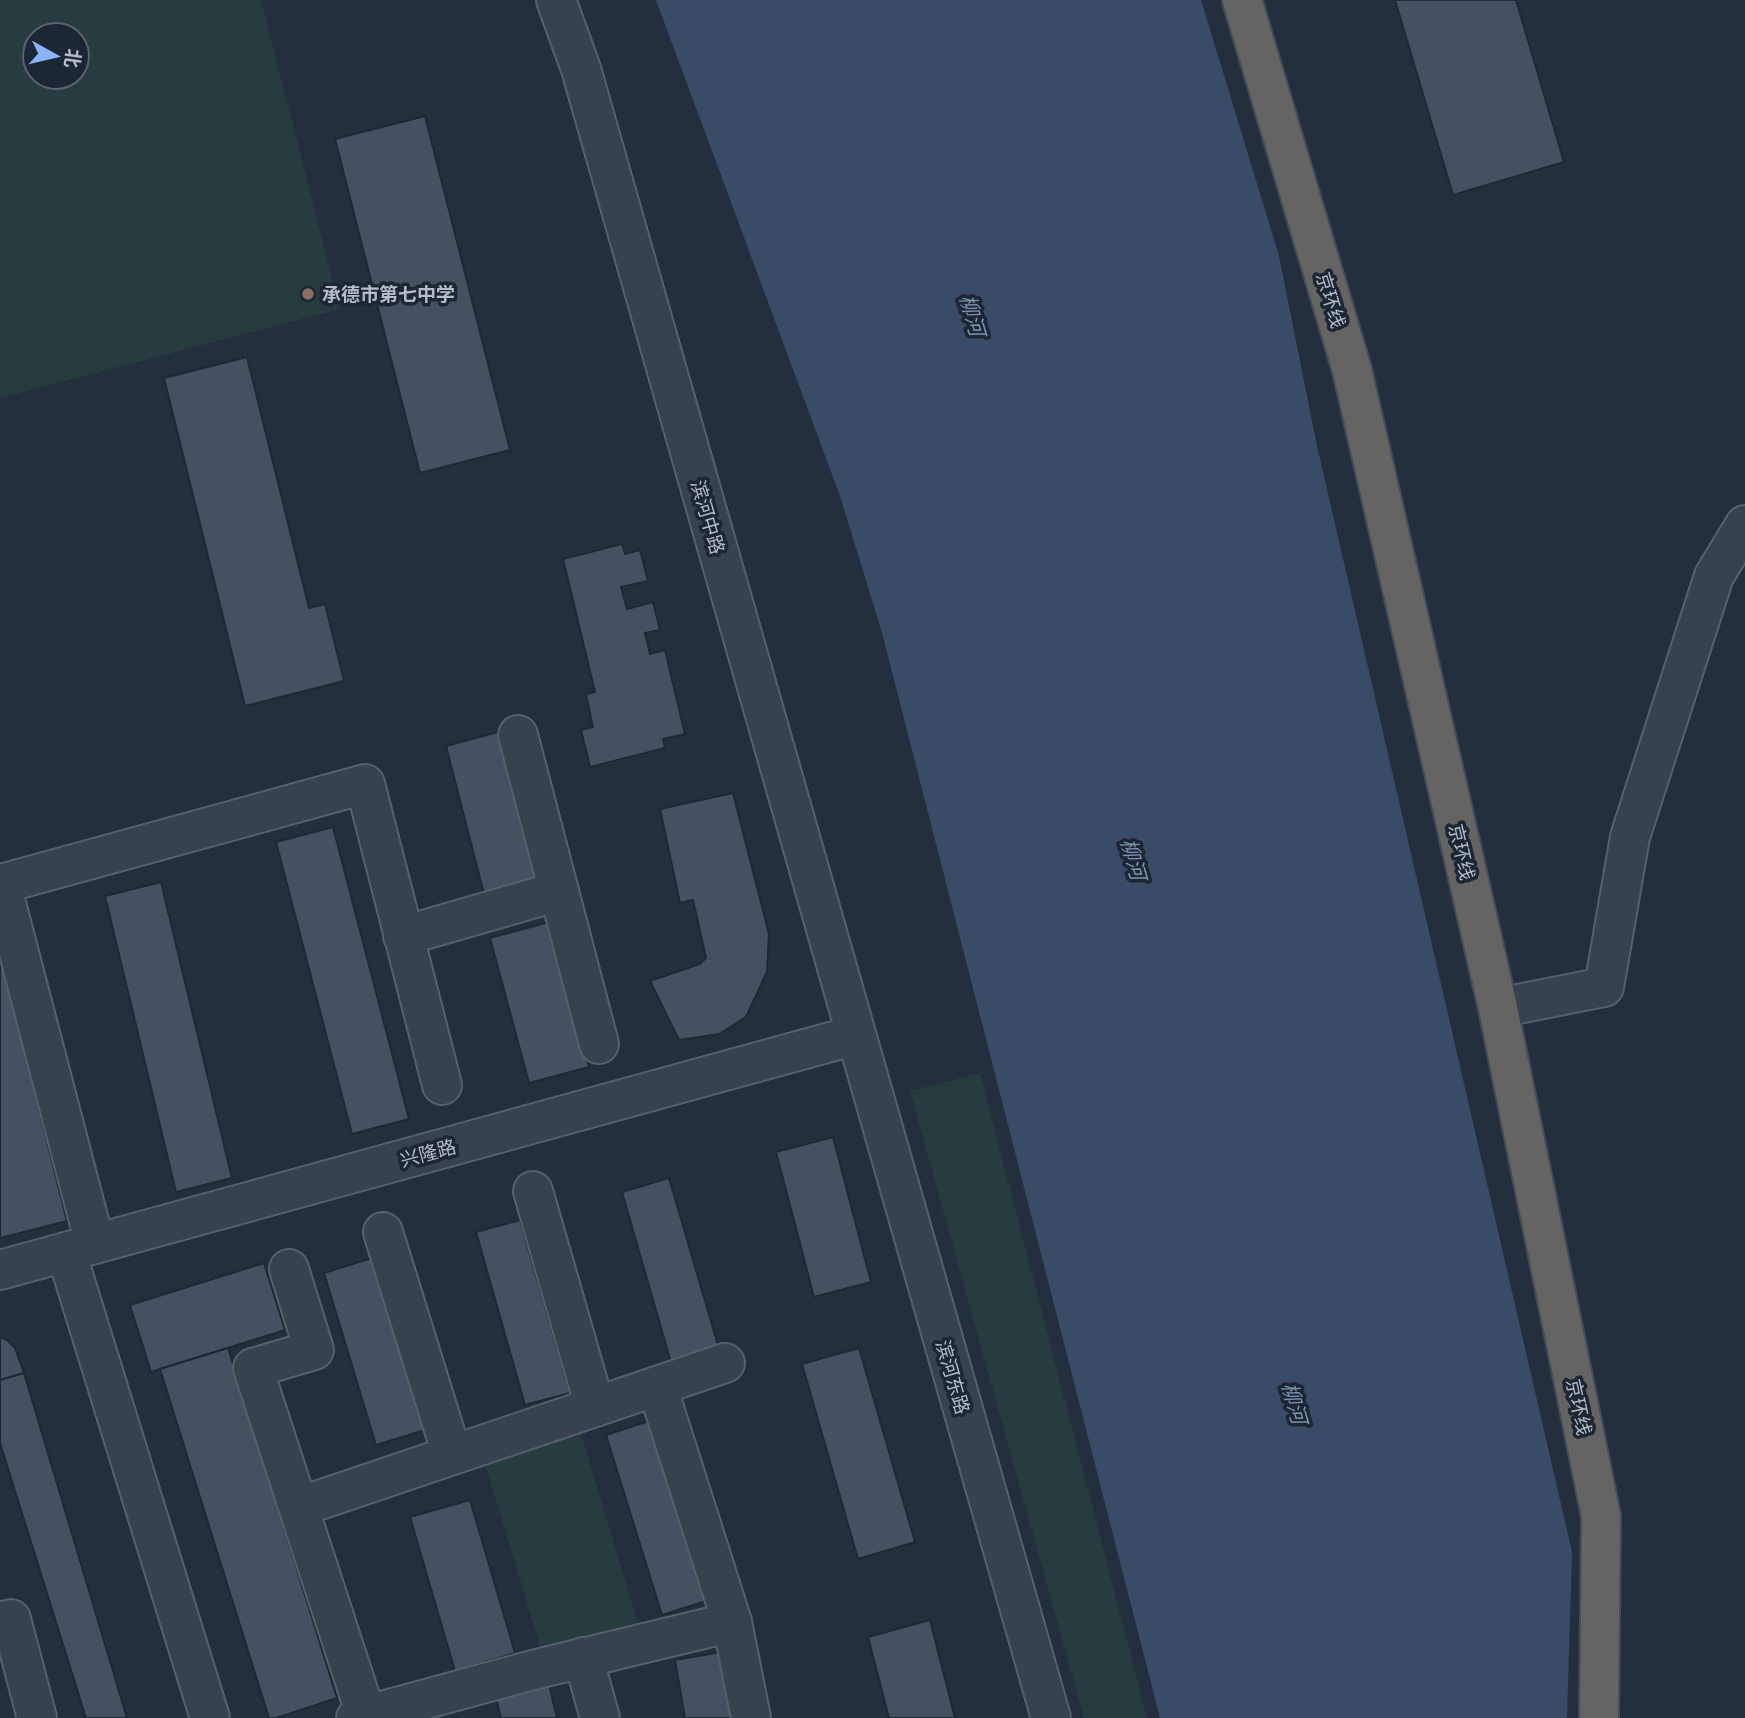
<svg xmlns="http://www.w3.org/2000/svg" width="1745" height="1718" font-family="'Open Sans','Noto Sans SC',sans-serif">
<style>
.green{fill:#263c3f;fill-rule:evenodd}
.water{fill:#394c67}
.building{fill:#455162;stroke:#1f2835;stroke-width:2}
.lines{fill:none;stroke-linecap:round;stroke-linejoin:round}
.minor-casing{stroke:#565f6c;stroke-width:42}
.trunk-casing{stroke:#434c59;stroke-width:42}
.minor{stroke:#38414e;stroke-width:38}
.trunk{stroke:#656462;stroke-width:38}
.education-dot{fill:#8d6e63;stroke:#1d2633;stroke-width:2.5}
.labels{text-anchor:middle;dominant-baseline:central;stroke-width:7;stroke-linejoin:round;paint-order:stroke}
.poi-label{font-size:19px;font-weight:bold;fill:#b4bcc9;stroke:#1d2633;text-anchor:start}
.street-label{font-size:19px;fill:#b4bcc9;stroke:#1d2633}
.water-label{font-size:21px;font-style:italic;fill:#7c92b1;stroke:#1d2633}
</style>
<rect width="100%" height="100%" fill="#242f3e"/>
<g class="green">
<path d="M0 0H261L340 309 0 398ZM35 35H77V77H35Z"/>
<polygon points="980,1073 1147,1718 1084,1718 910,1091"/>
<polygon points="580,1431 638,1623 542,1652 484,1460"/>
</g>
<polygon class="water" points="656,0 1201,0 1279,256 1317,446 1572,1552 1567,1718 1160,1718 881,629 840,496"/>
<g class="building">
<polygon points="1395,0 1516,0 1564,162 1453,195"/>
<polygon points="425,116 510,450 420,473 335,139"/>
<polygon points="247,357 309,608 325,604 344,681 245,706 164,378"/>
<polygon points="622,544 625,554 640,550 648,581 621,587 627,609 653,602 660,630 645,633 650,654 665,650 685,734 663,739 665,748 590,767 581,730 593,727 586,694 595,692 563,559"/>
<polygon points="498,732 537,880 484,894 446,746"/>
<polygon points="733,793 769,934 767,972 746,1017 719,1034 679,1040 650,981 700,964 706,958 693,900 680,903 660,809"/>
<polygon points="333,827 409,1119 352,1134 276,842"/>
<polygon points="161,882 232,1178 176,1192 105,896"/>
<polygon points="549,922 589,1067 529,1083 490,938"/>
<polygon points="0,953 67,1221 0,1238"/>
<polygon points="833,1137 871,1282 814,1297 776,1152"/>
<polygon points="669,1178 720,1352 672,1366 622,1192"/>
<polygon points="520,1220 570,1393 525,1405 476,1232"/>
<polygon points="372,1258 425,1430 376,1445 324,1273"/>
<polygon points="264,1263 285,1330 151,1372 130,1305"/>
<polygon points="0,1337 7,1340 15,1348 24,1373 0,1380"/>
<polygon points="228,1348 337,1698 276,1718 269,1718 160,1369"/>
<polygon points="859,1348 915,1542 858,1559 802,1364"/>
<polygon points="24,1373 127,1718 86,1718 0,1443 0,1380"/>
<polygon points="649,1421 706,1601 662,1615 606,1435"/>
<polygon points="470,1500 515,1653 455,1671 410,1517"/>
<polygon points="930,1620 955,1718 889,1718 868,1637"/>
<polygon points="721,1652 732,1718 685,1718 675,1660"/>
<polygon points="549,1685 557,1718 501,1718 496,1698"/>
</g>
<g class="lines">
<g class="minor-casing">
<g id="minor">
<polyline points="556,0 581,69 1051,1718"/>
<polyline points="518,735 599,1044"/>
<polyline points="403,936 559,891"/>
<polyline points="1498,1008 1604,987 1630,837 1714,576 1745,525"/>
<polyline points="533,1191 595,1407"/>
<polyline points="383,1232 452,1455"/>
<polyline points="95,1244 1,884 365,784 442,1085"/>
<polyline points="66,1252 210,1718"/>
<polyline points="289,1269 314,1350 253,1368 367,1718"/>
<polyline points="0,1270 856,1035"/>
<polyline points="299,1507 725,1363"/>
<polyline points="0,1622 11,1619 37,1718"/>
<polyline points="732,1622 751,1718"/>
<polyline points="583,1657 600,1718"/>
<polyline points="356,1718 533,1670 732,1622 657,1386"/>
</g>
</g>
<g class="trunk-casing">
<polyline id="trunk" points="1242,0 1352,370 1498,1008 1601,1516 1599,1718"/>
</g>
<use href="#minor" class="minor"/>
<use href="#trunk" class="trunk"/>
</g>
<circle class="education-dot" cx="308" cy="294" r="7"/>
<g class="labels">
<g class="poi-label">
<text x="322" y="294">承德市第七中学</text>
</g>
<g class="street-label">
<text transform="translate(1331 300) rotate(73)">京环线</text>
<text transform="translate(708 517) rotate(74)">滨河中路</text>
<text transform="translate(1462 852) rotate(77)">京环线</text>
<text transform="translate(428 1153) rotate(-15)">兴隆路</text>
<text transform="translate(953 1377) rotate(74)">滨河东路</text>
<text transform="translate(1579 1407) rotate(78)">京环线</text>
</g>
<g class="water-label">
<text transform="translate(973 315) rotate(74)">柳河</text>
<text transform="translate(1134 859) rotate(74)">柳河</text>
<text transform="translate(1295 1403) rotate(74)">柳河</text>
</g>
</g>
<g transform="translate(56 56) rotate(98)"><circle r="33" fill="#1d2633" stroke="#59626f" stroke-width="2"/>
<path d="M0-5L12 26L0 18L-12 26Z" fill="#8ab4f8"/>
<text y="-10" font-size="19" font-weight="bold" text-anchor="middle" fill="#b4bcc9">北</text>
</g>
</svg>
